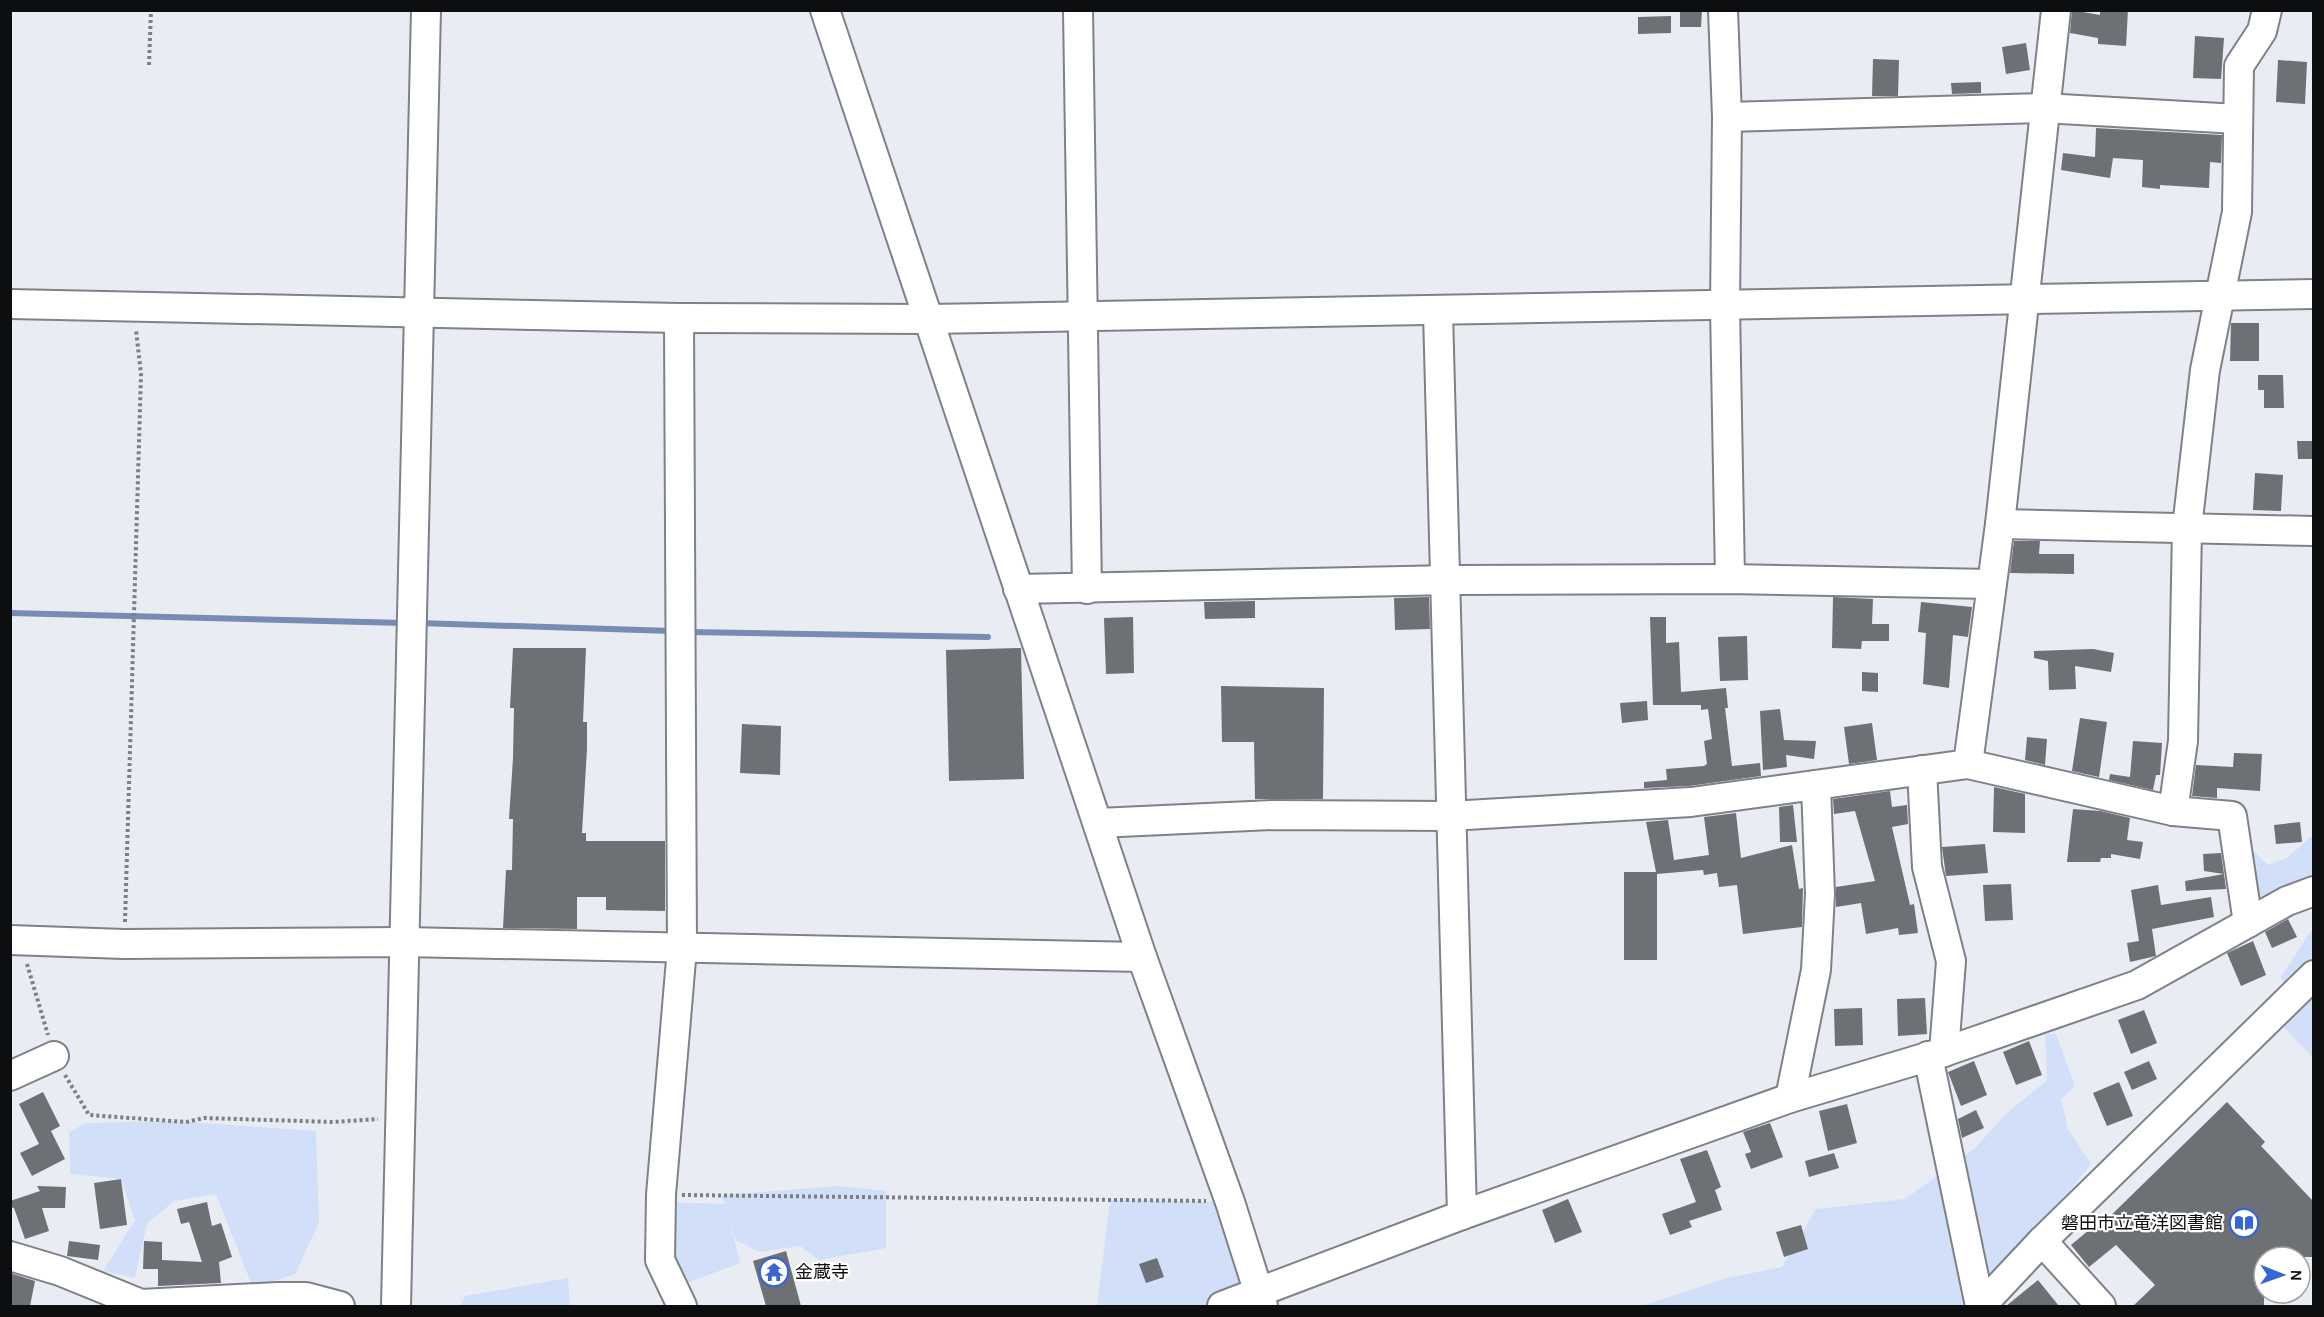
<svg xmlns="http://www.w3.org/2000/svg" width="2324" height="1317" font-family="Karla,'Noto Sans JP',sans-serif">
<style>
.green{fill:#d2dff9}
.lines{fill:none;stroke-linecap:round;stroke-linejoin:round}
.stream{stroke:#778bb4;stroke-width:6}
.building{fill:#6d7075}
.minor-casing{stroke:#7e8187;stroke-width:32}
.path{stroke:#7d7f83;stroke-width:4;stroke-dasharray:3 3;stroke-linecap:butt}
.minor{stroke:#fff;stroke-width:28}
.labels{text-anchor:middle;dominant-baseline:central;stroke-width:4.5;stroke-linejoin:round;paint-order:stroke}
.poi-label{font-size:18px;fill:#0d0e10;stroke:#fff;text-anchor:end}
</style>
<rect width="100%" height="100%" fill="#e9edf3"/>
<g class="green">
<polygon points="2313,835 2313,904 2251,916 2244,842 2268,865 2287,858"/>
<polygon points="2313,928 2313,960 2284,984 2281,977"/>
<polygon points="2313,998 2313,1058 2284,1027"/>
<polygon points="2045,1034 2056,1034 2075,1086 2061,1099 2068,1129 2091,1164 1979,1306 1641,1306 1727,1278 1782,1267 1816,1209 1905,1199 1974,1149 2006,1114 2047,1080"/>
<polygon points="174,1121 316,1131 319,1223 295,1274 253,1288 216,1194 174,1201 147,1224 135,1278 103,1271 135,1220 121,1179 70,1174 69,1132 86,1123"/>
<polygon points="838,1186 886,1191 886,1248 819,1260 800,1246 759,1252 736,1240 731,1225 740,1263 677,1287 661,1202 724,1204 722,1195"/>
<polygon points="1110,1200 1230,1202 1260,1294 1222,1306 1097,1306"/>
<polygon points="568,1278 570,1306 460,1306 465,1296"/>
</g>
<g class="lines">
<g class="stream">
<polyline points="10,613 405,623"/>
<polyline points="419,623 672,631"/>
<polyline points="688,632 988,637"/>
</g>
</g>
<g class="building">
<polygon points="1680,10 1702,10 1701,27 1680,27"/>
<polygon points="2072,10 2100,15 2100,10 2128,10 2126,46 2098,44 2098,38 2070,33"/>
<polygon points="1671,16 1671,33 1638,34 1638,17"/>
<polygon points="2195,36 2224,38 2221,79 2193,78"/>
<polygon points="2026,43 2030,70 2006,74 2002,47"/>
<polygon points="1873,59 1899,60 1898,96 1872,96"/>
<polygon points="2278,60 2307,62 2305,104 2276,102"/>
<polygon points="1981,82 1981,93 1952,94 1951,83"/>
<polygon points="2096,128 2222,135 2221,163 2210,162 2209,188 2160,185 2160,189 2142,187 2143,160 2113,158 2110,178 2061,170 2063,153 2095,157"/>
<polygon points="2231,323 2259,323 2259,361 2230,361"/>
<polygon points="2258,375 2283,375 2284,408 2264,408 2264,390 2258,390"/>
<polygon points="2297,441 2313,441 2313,459 2298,459"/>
<polygon points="2255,473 2283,475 2281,511 2253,510"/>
<polygon points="2014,541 2040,541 2039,554 2074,554 2074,574 2010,573"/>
<polygon points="1429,597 1430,629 1395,630 1394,598"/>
<polygon points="1833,597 1873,599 1872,624 1889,624 1889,641 1862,641 1861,649 1832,648"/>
<polygon points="1255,601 1255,618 1205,619 1204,602"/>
<polygon points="1921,602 1972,607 1968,637 1953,635 1949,688 1923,684 1926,633 1918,632"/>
<polygon points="1133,617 1134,673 1106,674 1104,618"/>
<polygon points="1650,617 1666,617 1666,643 1679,642 1681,692 1726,688 1728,708 1725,708 1732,766 1760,763 1761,776 1689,786 1644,788 1644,782 1667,780 1666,769 1704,766 1707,764 1704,741 1712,739 1708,709 1701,710 1701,705 1653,705"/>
<polygon points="1747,636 1748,680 1720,681 1718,637"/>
<polygon points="513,648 586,648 583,722 587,722 587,749 582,833 586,833 586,841 665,841 665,911 606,910 606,897 577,897 577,929 503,928 506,870 512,870 513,819 509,819 513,758 514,708 510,708"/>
<polygon points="1021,648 1024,779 949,781 946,650"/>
<polygon points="2093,649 2114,653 2111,672 2075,666 2076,689 2049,690 2048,661 2034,658 2034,651"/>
<polygon points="1862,672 1878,673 1878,692 1862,691"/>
<polygon points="1221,686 1324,688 1323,799 1255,799 1254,742 1222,742"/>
<polygon points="1647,701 1648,720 1622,723 1620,703"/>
<polygon points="1780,709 1784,740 1816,741 1814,759 1786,755 1787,767 1763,770 1760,711"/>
<polygon points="2080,718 2107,722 2099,777 2072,771"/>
<polygon points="1872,723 1877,760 1849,764 1844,727"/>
<polygon points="742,724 781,726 780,775 740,773"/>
<polygon points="2027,737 2047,739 2045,765 2025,760"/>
<polygon points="2133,741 2162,743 2160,775 2156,775 2153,790 2109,780 2110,774 2130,777"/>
<polygon points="2234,753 2262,754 2260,791 2217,788 2217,798 2192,796 2196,765 2233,767"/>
<polygon points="1994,787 2025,794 2025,833 1993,832"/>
<polygon points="1890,791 1892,807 1907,805 1908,824 1892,827 1910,905 1914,904 1918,933 1899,935 1898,928 1866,934 1861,903 1836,907 1836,887 1875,881 1855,811 1834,814 1833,799"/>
<polygon points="1793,805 1797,842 1780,842 1779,807"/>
<polygon points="2073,809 2101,811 2130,818 2127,840 2143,842 2140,859 2111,854 2111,858 2101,858 2100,862 2067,862"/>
<polygon points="1736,813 1741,858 1792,845 1799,889 1803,888 1802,927 1743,934 1737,885 1719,887 1717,873 1704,875 1703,870 1657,874 1657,960 1624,960 1624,872 1656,872 1646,822 1668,820 1674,860 1709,855 1704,817"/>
<polygon points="2300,822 2302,842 2276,844 2274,825"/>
<polygon points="1985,844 1988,873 1946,876 1942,847"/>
<polygon points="2221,853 2224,874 2204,871 2203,854"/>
<polygon points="2224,874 2226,889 2186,891 2185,881"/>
<polygon points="2011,884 2013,920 1985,921 1983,885"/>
<polygon points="2158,885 2161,905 2211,897 2214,917 2152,929 2156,956 2130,962 2127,943 2139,941 2131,890"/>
<polygon points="2288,919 2297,937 2272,948 2265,932"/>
<polygon points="2253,941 2266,975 2241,986 2227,953"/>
<polygon points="1925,998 1927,1034 1898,1036 1897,999"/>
<polygon points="1862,1008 1863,1045 1835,1046 1834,1009"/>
<polygon points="2144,1010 2157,1043 2131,1054 2118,1020"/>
<polygon points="2029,1041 2042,1075 2016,1085 2003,1052"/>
<polygon points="1974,1061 1987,1095 1961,1106 1948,1072"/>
<polygon points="2149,1061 2157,1079 2132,1090 2124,1072"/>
<polygon points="2119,1082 2133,1116 2107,1126 2093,1093"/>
<polygon points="43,1092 60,1126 51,1131 65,1159 32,1176 20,1153 39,1144 19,1104"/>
<polygon points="2227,1102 2265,1142 2261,1146 2313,1201 2313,1257 2264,1257 2264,1306 2133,1306 2155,1285 2116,1245 2089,1267 2071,1245 2095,1225 2098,1228"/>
<polygon points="1847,1104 1857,1143 1828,1151 1819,1111"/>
<polygon points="1976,1110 1984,1128 1962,1138 1958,1119"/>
<polygon points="1770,1123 1783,1157 1751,1169 1745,1154 1751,1152 1743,1132"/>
<polygon points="1707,1150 1721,1187 1715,1190 1722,1210 1689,1221 1692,1227 1670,1235 1662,1214 1696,1202 1680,1159"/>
<polygon points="1834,1153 1839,1168 1809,1177 1805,1161"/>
<polygon points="121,1179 127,1225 100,1229 94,1183"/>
<polygon points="37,1186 66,1187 65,1208 42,1208 49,1231 25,1239 14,1208 10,1207 10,1201 40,1191"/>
<polygon points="1568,1199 1582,1232 1555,1243 1542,1210"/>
<polygon points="207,1202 212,1226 221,1223 232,1257 219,1262 221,1283 158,1286 158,1269 143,1269 144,1241 162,1242 162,1260 202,1262 189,1222 181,1224 177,1209"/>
<polygon points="1801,1225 1808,1249 1784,1257 1776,1232"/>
<polygon points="69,1241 100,1245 98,1260 67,1256"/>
<polygon points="786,1251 801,1306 766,1306 753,1261"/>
<polygon points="1157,1258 1164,1277 1146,1283 1139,1264"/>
<polygon points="10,1273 35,1281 30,1306 10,1306"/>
<polygon points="2038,1280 2059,1306 2006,1306"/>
</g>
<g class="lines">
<g class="minor-casing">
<g id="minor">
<polyline points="825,10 1142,957 1230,1202 1263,1306"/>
<polyline points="1078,10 1087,589"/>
<polyline points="1723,10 1727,117 1725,307 1730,579"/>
<polyline points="1727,117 2043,108 2238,119"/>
<polyline points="10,304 679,318 928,319 2314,294"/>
<polyline points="1438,312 1462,1215"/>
<polyline points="679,318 682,948 661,1195 660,1260 682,1306"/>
<polyline points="2000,524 2314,531"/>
<polyline points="1018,589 1452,580 1730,579 1991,584"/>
<polyline points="1968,764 2000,524 2056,10"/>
<polyline points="1922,770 1927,867 1951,961 1944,1052"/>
<polyline points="2173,811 2183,741 2187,528 2205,370 2237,212 2239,66 2262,31 2267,10"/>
<polyline points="1098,823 1273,815 1450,816 1691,802 1968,764 2173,811 2232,816 2248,923"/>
<polyline points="10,940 124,944 404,942 1142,957"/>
<polyline points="1928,1056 1980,1306"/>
<polyline points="10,1076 54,1056"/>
<polyline points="1790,1098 1816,970 1820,894 1816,785"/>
<polyline points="2042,1241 2101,1306"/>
<polyline points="10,1256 60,1271 141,1304 277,1297 306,1297 340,1306"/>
<polyline points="396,1306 426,10"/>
<polyline points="1222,1306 1462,1215 1790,1098 1944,1052 2137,985 2287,901 2314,891"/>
<polyline points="1981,1306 2042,1241 2314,975"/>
</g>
</g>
<g class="path">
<polyline points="149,65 151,10"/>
<polyline points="125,922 141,374 136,330"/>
<polyline points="27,964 48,1035"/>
<polyline points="65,1075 89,1115 186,1122 204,1118 333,1122 378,1119"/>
<polyline points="682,1195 1206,1201"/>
</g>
<use href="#minor" class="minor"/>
</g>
<defs>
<g id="library-ring" transform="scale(1.5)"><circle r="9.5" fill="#fff" stroke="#3666d5" stroke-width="1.5"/><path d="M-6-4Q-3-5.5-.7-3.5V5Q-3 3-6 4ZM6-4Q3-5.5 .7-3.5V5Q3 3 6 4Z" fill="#3666d5"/></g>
<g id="temple-ring" transform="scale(1.5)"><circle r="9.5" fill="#fff" stroke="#3666d5" stroke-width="1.5"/><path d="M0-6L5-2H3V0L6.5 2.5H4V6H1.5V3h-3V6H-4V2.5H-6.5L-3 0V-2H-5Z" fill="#3666d5"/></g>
</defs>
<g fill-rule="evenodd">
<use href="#library-ring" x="2244" y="1223"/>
<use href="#temple-ring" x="774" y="1272"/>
</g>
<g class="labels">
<g class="poi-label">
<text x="2223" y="1223">磐田市立竜洋図書館</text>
<text x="795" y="1272" text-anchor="start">金蔵寺</text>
</g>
</g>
<rect width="2324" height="1317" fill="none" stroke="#0d0e10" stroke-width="24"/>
<g transform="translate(2282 1275) rotate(91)"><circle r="28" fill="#ffffff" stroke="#9e9f9f" stroke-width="1.5"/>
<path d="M0-4.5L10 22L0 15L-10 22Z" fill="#3666d5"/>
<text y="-9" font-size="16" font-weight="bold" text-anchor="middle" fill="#0d0e10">N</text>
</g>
</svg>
